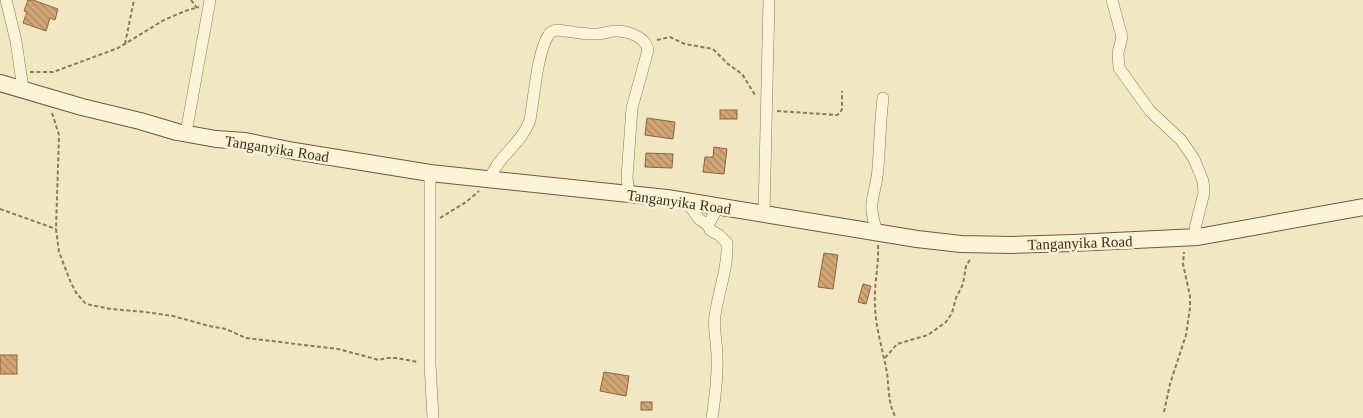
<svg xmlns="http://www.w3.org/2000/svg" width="1363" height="418" font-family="'Times New Roman',serif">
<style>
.building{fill:url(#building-back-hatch);stroke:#8e643c}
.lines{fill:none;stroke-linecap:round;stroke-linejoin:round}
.street-casing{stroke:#8d7958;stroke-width:12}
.secondary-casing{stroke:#6f5a3b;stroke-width:18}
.path{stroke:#8d7958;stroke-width:2;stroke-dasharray:4 2.5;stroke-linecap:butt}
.street{stroke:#fbf4d7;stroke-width:11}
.secondary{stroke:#fbf4d7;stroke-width:16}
.labels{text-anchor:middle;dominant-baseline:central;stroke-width:5;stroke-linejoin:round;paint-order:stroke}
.street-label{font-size:15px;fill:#3c2f1d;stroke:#f8f1d3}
</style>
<defs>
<pattern id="building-back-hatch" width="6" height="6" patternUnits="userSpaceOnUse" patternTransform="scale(1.25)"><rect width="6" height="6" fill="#d2a576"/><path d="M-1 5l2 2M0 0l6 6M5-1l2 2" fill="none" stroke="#ac8760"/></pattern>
</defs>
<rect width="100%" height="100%" fill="#f1e8c3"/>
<g class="building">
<polygon points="28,0 33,0 58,9 55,20 50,18 46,31 23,23 27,12 24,11"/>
<rect x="720" y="110" width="17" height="9"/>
<polygon points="647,118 675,122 673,139 645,135"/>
<polygon points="714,147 727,149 724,174 703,172 705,157 713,157"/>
<polygon points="646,153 673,154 672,168 645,167"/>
<polygon points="824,253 838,255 833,289 818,287"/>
<polygon points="863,284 871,286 866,304 858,302"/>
<rect x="0" y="355" width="17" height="19"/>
<polygon points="604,372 629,376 626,396 600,391"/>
<rect x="641" y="402" width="11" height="8"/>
</g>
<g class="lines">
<g class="street-casing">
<g id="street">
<polyline points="6,0 16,41 23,89"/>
<polyline points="1112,0 1122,37 1118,53 1119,68 1150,111 1181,140 1194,159 1203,181 1204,193 1195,228 1198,237"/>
<polyline points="186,133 210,0"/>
<polyline points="430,173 430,364 433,418"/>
<path d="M489 181C497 156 522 144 530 120 534 98 537 54 548 36 550 32 552 31 557 30 569 31 581 34 593 34 601 35 608 31 616 31 628 31 646 37 648 50L632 108 627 177 629 195"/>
<polyline points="687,202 699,219 708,225"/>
<polyline points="764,213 769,0"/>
<path d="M878 233C865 201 876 198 878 168 880 145 880 122 883 98"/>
<path d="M712 418C715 398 718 377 717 357 717 341 713 331 715 315 719 290 728 267 727 243L719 235 710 230 708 225 718 207"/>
</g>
</g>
<g class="secondary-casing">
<polyline id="secondary" points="0,83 82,107 140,121 177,132 216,139 245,141 294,151 430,173 667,198 917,239 961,244 1012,245 1073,243 1198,237 1363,207"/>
</g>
<g class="path">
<polyline points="191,0 197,8"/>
<polyline points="657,40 670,37 685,44 713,49 728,64 742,74 755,95"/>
<polyline points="125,44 134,0"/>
<polyline points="30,72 53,72 118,48 164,20 185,11 199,7"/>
<polyline points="777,111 837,115 840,113 842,109 842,91"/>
<polyline points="52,113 59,135 56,229 59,252 71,283 77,294 86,304 111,309 145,312 173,316 209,326 226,329 246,338 338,349 379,360 386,358 396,358 418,362"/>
<polyline points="0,209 56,229"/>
<polyline points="440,218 466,202 479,191"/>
<path d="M878 245C879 265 874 284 875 303 875 327 883 350 887 373 889 388 888 404 896 418"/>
<polyline points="885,358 897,344 928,335 946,322 952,313 956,298 963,284 966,266 971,258"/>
<polyline points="1164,412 1170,384 1186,335 1190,308 1190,296 1183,264 1184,252"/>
</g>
<use href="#street" class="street"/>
<use href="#secondary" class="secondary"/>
</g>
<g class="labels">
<g class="street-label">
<text transform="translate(277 149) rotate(9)">Tanganyika Road</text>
<text transform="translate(679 202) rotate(8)">Tanganyika Road</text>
<text transform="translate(1080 243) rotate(-2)">Tanganyika Road</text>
</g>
</g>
</svg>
